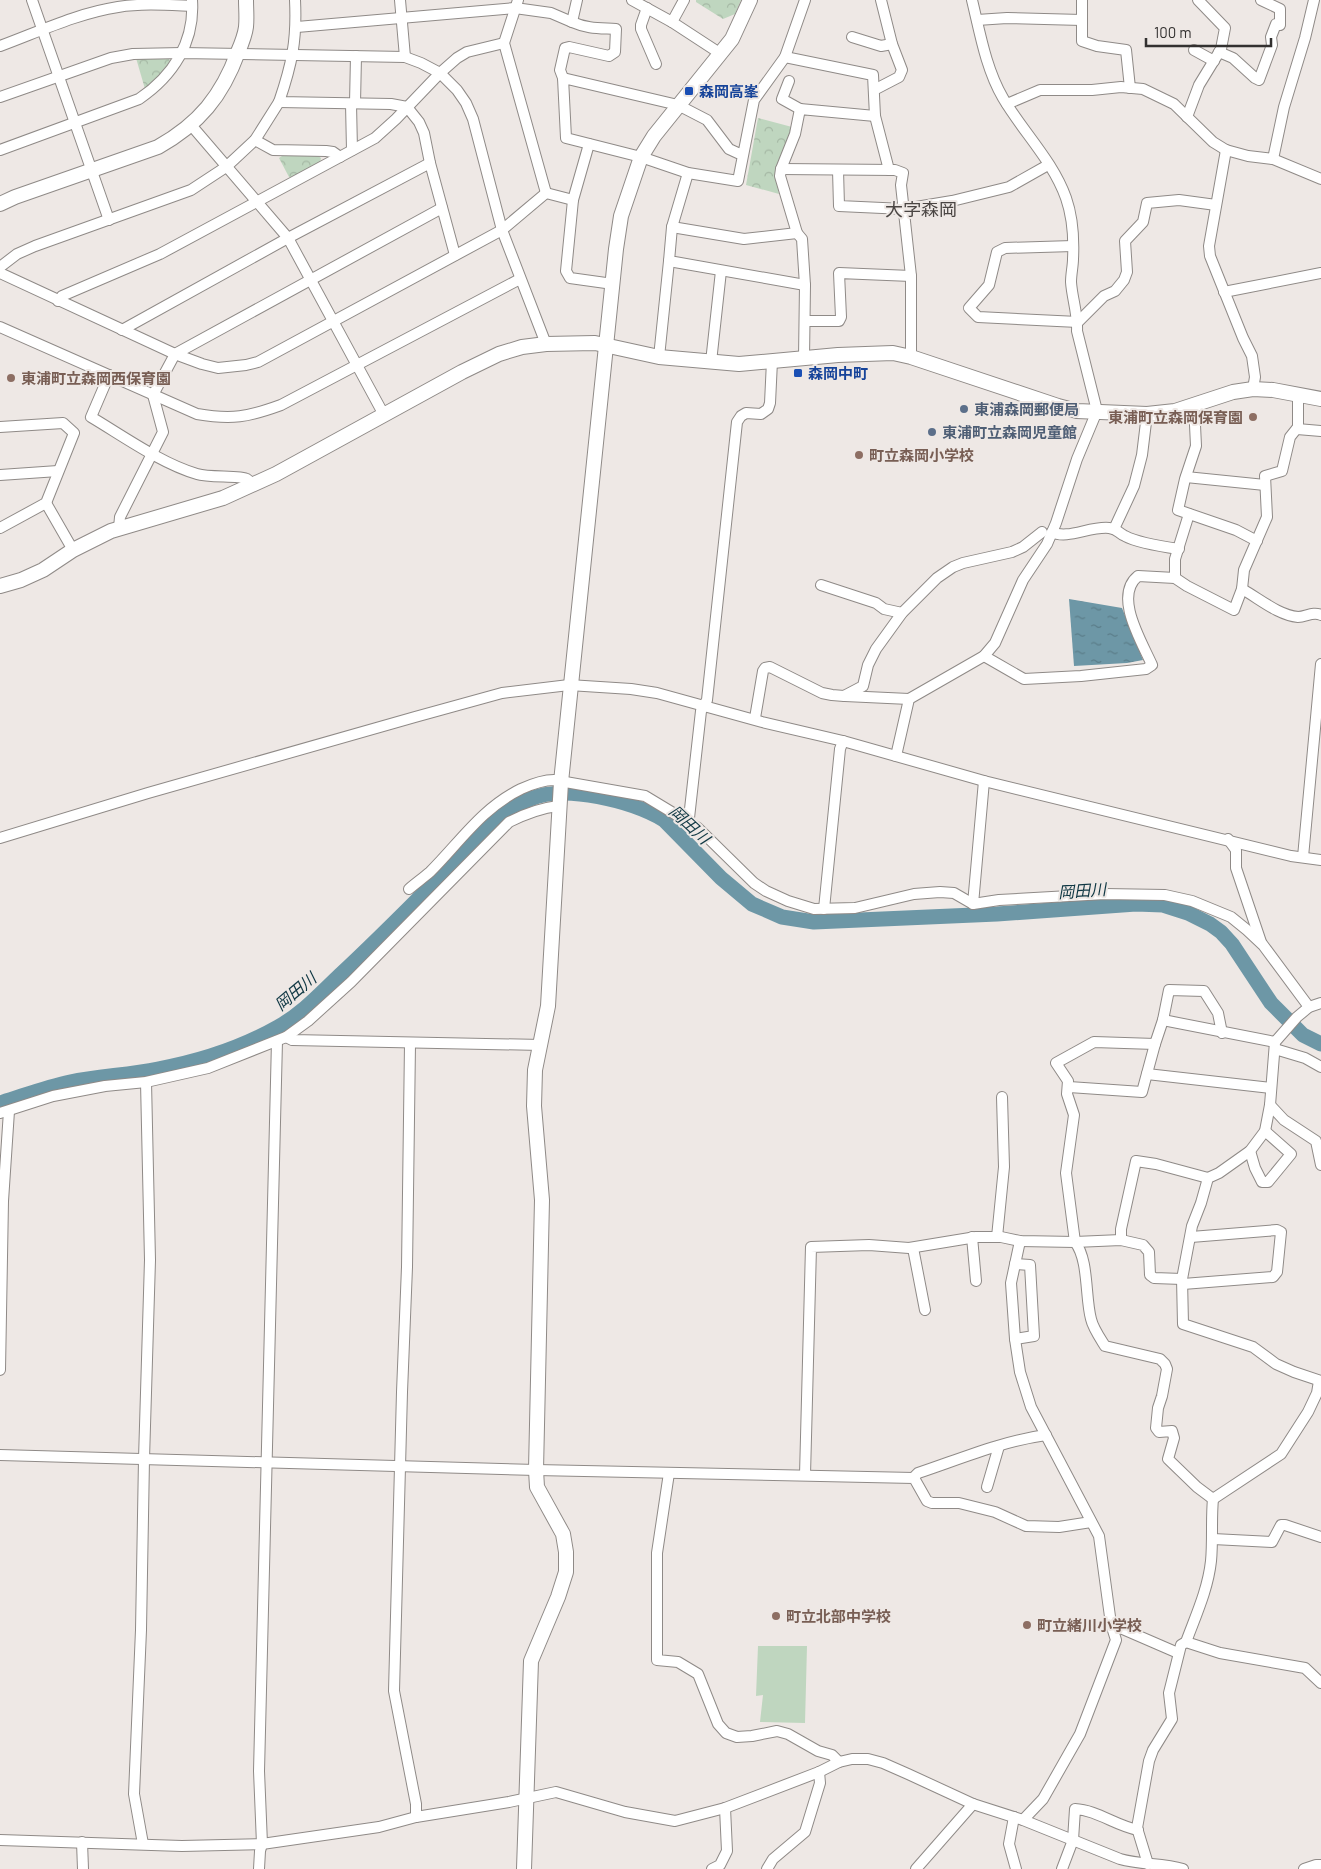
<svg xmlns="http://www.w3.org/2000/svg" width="1321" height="1869" font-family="Barlow,'Noto Sans JP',sans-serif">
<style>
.grass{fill:#bfd6bf}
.forest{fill:url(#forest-crowns)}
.water{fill:url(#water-ripples)}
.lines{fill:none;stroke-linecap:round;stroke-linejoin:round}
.river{stroke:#6d97a6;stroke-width:15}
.street-casing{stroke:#8f8a87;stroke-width:12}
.secondary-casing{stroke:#8f8a87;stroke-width:16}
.street{stroke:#fff;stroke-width:10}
.secondary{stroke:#fff;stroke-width:14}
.transit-dot{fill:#1a4fb4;stroke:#eee8e5;stroke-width:2}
.education-dot{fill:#8d6e63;stroke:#eee8e5;stroke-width:2}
.service-dot{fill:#5c6f8a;stroke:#eee8e5;stroke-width:2}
.labels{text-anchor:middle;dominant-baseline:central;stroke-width:4;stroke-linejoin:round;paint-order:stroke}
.transit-label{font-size:15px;font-weight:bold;fill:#164399;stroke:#eee8e5;text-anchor:start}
.education-label{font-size:15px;font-weight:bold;fill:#785e54;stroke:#eee8e5;text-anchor:start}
.service-label{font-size:15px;font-weight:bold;fill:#4e5e75;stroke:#eee8e5;text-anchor:start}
.water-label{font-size:16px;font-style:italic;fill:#0f3743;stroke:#eee8e5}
.quarter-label{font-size:18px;fill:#4a4543;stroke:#eee8e5}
</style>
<defs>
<pattern id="forest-crowns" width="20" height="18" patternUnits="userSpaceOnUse" patternTransform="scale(1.25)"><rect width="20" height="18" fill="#bfd6bf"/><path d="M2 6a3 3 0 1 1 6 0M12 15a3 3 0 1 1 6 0" fill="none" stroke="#a5b8a4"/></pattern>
<pattern id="water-ripples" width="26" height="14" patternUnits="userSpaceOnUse" patternTransform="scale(1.25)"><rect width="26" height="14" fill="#6d97a6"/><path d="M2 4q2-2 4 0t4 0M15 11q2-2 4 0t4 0" fill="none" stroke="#5a7c88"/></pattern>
</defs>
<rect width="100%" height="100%" fill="#eee8e5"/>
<polygon class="grass" points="758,1646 807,1646 805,1723 760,1722 763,1695 756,1696"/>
<g class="forest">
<polygon points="696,0 741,0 735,14 723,19 696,2"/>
<polygon points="136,58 169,58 170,62 162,75 145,89"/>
<polygon points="758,118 792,127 775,174 779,194 746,185"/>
<polygon points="285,154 316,154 321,158 320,163 294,178 289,177 279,158"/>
</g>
<polygon class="water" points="1069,599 1122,608 1143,660 1127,663 1074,666"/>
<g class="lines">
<path class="river" d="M0 1103C23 1096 46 1087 70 1082 99 1076 129 1075 158 1069 201 1061 241 1048 278 1027 302 1014 321 993 340 975 380 938 418 899 456 861 478 839 500 811 530 799 565 784 632 801 664 820L721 878 752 904 782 917 814 922 997 914 1136 904 1163 905 1188 913 1210 924 1221 932 1232 944 1271 1003 1303 1035 1321 1044"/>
<g class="street-casing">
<g id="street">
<polyline points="32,0 109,220"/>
<path d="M295 0C297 40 292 64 279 102L391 104 407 107 419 122 424 133 430 163 455 255"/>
<polyline points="400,0 405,57"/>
<polyline points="518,0 504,43 546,193"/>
<polyline points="632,0 672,22"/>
<polyline points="684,0 672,22 721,54"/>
<polyline points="1082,0 1082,41 1097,46 1126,50 1130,88"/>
<polyline points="647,8 641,25 641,29 656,64"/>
<polyline points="977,20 1007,18 1082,20"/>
<polyline points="297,27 515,8 551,13 572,22"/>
<polyline points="852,37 881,46 892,44"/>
<path d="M0 46C38 32 78 13 118 7 143 3 168 5 192 6"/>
<polyline points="1194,50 1214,61"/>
<polyline points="1219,52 1233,58 1255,78 1259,80 1272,45 1271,37 1276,24 1280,25 1280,9 1261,0"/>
<polyline points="785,57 873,75 875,116 889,170"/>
<path d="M563 78 560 70 565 48 569 47 609 56 615 52 616 29C599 28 588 29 572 22L577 0"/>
<polyline points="789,81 782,99 800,109"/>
<polyline points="874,90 899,77 902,70 892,44 881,0"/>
<polyline points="0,97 111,58 133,54 182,53 405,57 421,63 440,73 457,90 466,103 473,119 502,230 546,344"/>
<polyline points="355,103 356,56"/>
<polyline points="351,104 352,150"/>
<polyline points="1007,104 1040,90 1092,90 1121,87 1143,89 1174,104 1213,142 1226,150 1248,156 1273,159 1321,179"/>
<polyline points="1187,117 1199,85 1221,49 1225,28 1198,0"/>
<polyline points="191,125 288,238 384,415"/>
<polyline points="255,140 273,150 326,151 333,152 340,157"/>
<polyline points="589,144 573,200 566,271 570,278 613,284"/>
<path d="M0 150 139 99C173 76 195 42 192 0"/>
<polyline points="1226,150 1209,246 1210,256 1243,338 1252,356 1255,377 1253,389"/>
<polyline points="742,155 729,149 707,120 678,105 563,78 566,138 641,157 688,173 738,181 754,100 785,57 805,0"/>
<polyline points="1273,159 1284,107 1305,38 1314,0"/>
<polyline points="781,169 895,170 903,173 901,185 911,276 911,357"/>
<polyline points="838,170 839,206 904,209 952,201 1009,187 1048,165"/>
<polyline points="688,173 672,227 669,261 805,285"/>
<polyline points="546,193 573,200"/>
<polyline points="672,227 744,239 797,233"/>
<polyline points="1073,246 1005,248 997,252 989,285 969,308 978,317 1078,322 1104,296 1115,291 1124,280 1127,272 1125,241 1143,222 1147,203 1179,200 1216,205"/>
<polyline points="0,267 17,254 35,246 191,190 226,167 255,140 279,102"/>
<polyline points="0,273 175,354 202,364 218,368 246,365 258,362 502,230 546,193"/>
<polyline points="1224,292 1321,273"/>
<polyline points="58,301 62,296 160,254 375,138 396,119 440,73 457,58 467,52 504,43"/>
<polyline points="805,321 839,321 841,317 839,273 911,276"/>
<path d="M0 327 197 414C232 420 248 417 281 405L520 279"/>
<polyline points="122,330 288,238 430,163"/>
<polyline points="659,357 669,261"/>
<polyline points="804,358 805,285 802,239 797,233 780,176 781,169 795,134 800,109 875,116"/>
<polyline points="711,362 721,271"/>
<path d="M109 375 91 417C123 436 162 464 197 474 209 478 240 475 247 479 249 480 250 483 252 485"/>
<polyline points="1194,404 1196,446 1185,479 1178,510 1236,530 1257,541"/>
<polyline points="0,427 63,423 74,433 46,503 0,528"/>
<polyline points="1297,429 1321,431"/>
<polyline points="0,475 58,471"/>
<polyline points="1186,477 1265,485"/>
<polyline points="46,503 73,550"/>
<polyline points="119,528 120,517 163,432 153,395 175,354 442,208"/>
<polyline points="1114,529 1134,486 1142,455 1147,414"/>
<path d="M1052 532C1067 540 1090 526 1109 528 1118 529 1118 533 1125 536 1136 542 1165 547 1179 549"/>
<polyline points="1175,578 1175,559 1189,514"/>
<polyline points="821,585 876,603 884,609 902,613"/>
<path d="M1242 589C1260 599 1278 615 1298 617 1306 617 1313 611 1321 615"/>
<path d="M984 656 1024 679 1081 676 1146 669 1152 665C1142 642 1113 596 1138 576L1175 578 1187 586 1234 610 1242 589 1244 570 1267 517 1265 476 1282 471 1290 437 1298 427V395"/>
<polyline points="845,696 909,699"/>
<polyline points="755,718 763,671 765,668 770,667 822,693 832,695 844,696 863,686 868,665 876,649 902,613 937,578 953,567 963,563 1012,552 1023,547 1042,532"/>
<path d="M896 756 909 699 984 656 995 643 1023 580 1047 544 1056 523 1077 459 1097 411 1077 331C1078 314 1072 298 1071 282 1071 274 1073 266 1073 259 1074 239 1073 218 1066 198 1053 161 1023 132 1003 98 986 69 980 33 972 0"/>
<polyline points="687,822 689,818 701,711 707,700 737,422 741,416 746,413 761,414 768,409 770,403 772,361"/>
<polyline points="0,838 148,793 415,717 502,693 569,685 631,689 657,693 762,722 843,741 984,781 1291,856 1321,860"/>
<polyline points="1228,839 1236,850 1236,868 1261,942"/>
<polyline points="1303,857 1321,664"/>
<path d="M409 889C416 883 423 878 430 872 460 842 482 808 521 789 532 784 542 780 554 780L645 796 698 828 754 883 766 891 788 901 814 909 855 908 914 894 940 892 954 893 973 904 999 900 1105 894 1165 895 1192 901 1231 917 1247 930 1263 945 1309 1007"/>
<polyline points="973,904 984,781"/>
<polyline points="824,909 840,749 843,741"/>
<polyline points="1321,1003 1309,1007 1297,1017 1275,1042 1270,1105 1265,1131 1250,1151 1219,1173 1208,1178 1201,1203 1192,1226 1182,1279 1183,1324 1253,1347 1276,1364 1294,1372 1321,1381"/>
<polyline points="1163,1020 1275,1042"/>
<polyline points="286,1037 292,1040 541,1045"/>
<polyline points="410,1044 407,1267 402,1392 394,1691 416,1804 416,1817"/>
<polyline points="1275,1049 1305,1058 1321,1067"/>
<polyline points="1147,1074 1271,1088"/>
<polyline points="1069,1087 1142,1092 1155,1044"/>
<polyline points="1270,1105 1284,1120 1316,1141 1321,1165"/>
<path d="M0 1113 53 1096 105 1086 146 1082 208 1068 286 1037 308 1021 351 982 509 822C525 814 540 808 558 806"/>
<polyline points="1250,1151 1255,1168 1262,1182 1268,1182 1291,1154 1265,1131"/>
<polyline points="972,1237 976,1281"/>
<polyline points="997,1237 1004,1167 1002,1097"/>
<polyline points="1121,1240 1121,1229 1136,1161 1156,1164 1208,1178"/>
<polyline points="1020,1241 1011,1283 1015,1339 1020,1372 1031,1407 1099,1536 1111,1624 1116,1640 1080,1734 1043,1799 1023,1820"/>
<polyline points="913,1248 925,1310"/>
<polyline points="1183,1284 1273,1277 1277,1272 1281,1232 1277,1230 1191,1237"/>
<polyline points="1015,1339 1034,1336 1030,1265 1015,1264"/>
<polyline points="0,1370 3,1201 9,1111"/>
<polyline points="0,1455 536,1470 914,1478 927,1501 932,1503 959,1503 995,1512 1026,1526 1059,1527 1091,1522"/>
<polyline points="669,1473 657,1553 657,1660 678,1662 698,1674 718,1724 726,1733 737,1737 752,1736 777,1731 788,1734 818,1751 832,1755 839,1762"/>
<polyline points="805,1475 811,1247 869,1245 909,1248 976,1237 1001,1237 1020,1241 1075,1242 1121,1240 1143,1245 1149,1252 1150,1275 1154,1278 1182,1279"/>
<path d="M915 1476 918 1473C960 1459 1002 1441 1046 1435"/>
<polyline points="987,1487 999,1446"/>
<path d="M1213 1499 1197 1487 1168 1459 1174 1438 1172 1431 1159 1432 1156 1428 1158 1408 1162 1396 1167 1369 1165 1364 1160 1359 1105 1346C1100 1338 1093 1328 1091 1319 1085 1297 1089 1260 1075 1242L1066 1173 1074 1115 1067 1094 1068 1081 1056 1063 1094 1042 1155 1044 1163 1020 1169 990 1204 991 1218 1013 1222 1033"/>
<polyline points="1213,1499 1281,1454 1308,1412 1317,1393 1319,1381"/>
<polyline points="1213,1539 1272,1542 1281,1525 1285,1525 1321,1537"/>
<polyline points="1111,1624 1178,1653"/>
<polyline points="1186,1642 1220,1653 1305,1668 1321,1683"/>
<polyline points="1014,1817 1009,1844 1016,1869"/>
<path d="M0 1840 182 1846 262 1844 379 1827 416 1817 509 1802 556 1792 625 1812 675 1821 725 1808 819 1772 839 1762 852 1759H868L883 1763 908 1774 973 1804 1023 1820 1120 1859C1141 1865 1162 1863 1183 1869"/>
<polyline points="82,1842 83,1869"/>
<polyline points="143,1844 134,1794 141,1630 144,1459 150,1260 146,1082"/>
<path d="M1148 1864 1137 1828 1149 1761 1153 1750 1172 1719 1169 1693 1181 1645 1186 1642C1196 1615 1208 1589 1211 1561 1213 1540 1211 1519 1213 1499"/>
<polyline points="259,1869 260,1851 262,1844 259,1771 277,1041"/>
<polyline points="712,1869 720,1865 727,1851 725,1808"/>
<polyline points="767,1869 773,1859 805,1832 820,1783 819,1772"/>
<polyline points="916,1869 973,1804"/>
<path d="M1062 1869 1073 1840 1075 1809C1097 1810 1116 1826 1138 1830"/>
<polyline points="1304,1869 1316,1865 1321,1865"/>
</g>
</g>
<g class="secondary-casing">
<g id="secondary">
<path d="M0 204 15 197 158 147C199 124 222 96 238 52 241 45 245 35 246 27 247 18 246 9 246 0"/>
<polyline points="0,586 21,580 43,570 73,550 111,531 223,498 276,474 462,372 499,354 522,347 546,344 595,343 659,357 739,364 838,355 893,353 911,357 1058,406 1077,411 1147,414 1175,411 1233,392 1253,389 1273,390 1321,399"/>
<polyline points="524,1869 531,1661 558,1597 566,1572 566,1552 563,1534 537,1487 536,1470 542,1200 534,1106 535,1070 548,1006 561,782 616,249 621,216 641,157 654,136 732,39 750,0"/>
</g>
</g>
<use href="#street" class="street"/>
<use href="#secondary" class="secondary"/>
</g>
<g class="transit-dot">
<rect x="684" y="86" width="10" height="10" rx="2.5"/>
<rect x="793" y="368" width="10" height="10" rx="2.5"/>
</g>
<g class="education-dot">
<circle cx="11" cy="378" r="5"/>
<circle cx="1253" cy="417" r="5"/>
<circle cx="859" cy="455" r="5"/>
<circle cx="776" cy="1616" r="5"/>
<circle cx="1027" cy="1625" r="5"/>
</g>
<g class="service-dot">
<circle cx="964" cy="409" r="5"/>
<circle cx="932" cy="432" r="5"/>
</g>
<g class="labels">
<g class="transit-label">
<text x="699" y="91">森岡高峯</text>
<text x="808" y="373">森岡中町</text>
</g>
<g class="education-label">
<text x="21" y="378">東浦町立森岡西保育園</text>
<text x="1243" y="417" text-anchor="end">東浦町立森岡保育園</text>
<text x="869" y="455">町立森岡小学校</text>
<text x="786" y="1616">町立北部中学校</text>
<text x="1037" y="1625">町立緒川小学校</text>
</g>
<g class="service-label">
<text x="974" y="409">東浦森岡郵便局</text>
<text x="942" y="432">東浦町立森岡児童館</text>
</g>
<g class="water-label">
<text transform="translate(690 824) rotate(43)">岡田川</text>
<text transform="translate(1082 890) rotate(-4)">岡田川</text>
<text transform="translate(295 991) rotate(-40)">岡田川</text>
</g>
<g class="quarter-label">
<text x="921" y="209">大字森岡</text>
</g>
</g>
<path d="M1146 38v8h125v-8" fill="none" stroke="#333130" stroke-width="2.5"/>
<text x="1154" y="38" font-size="15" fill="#333130" stroke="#eee8e5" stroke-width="4" paint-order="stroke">100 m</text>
</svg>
